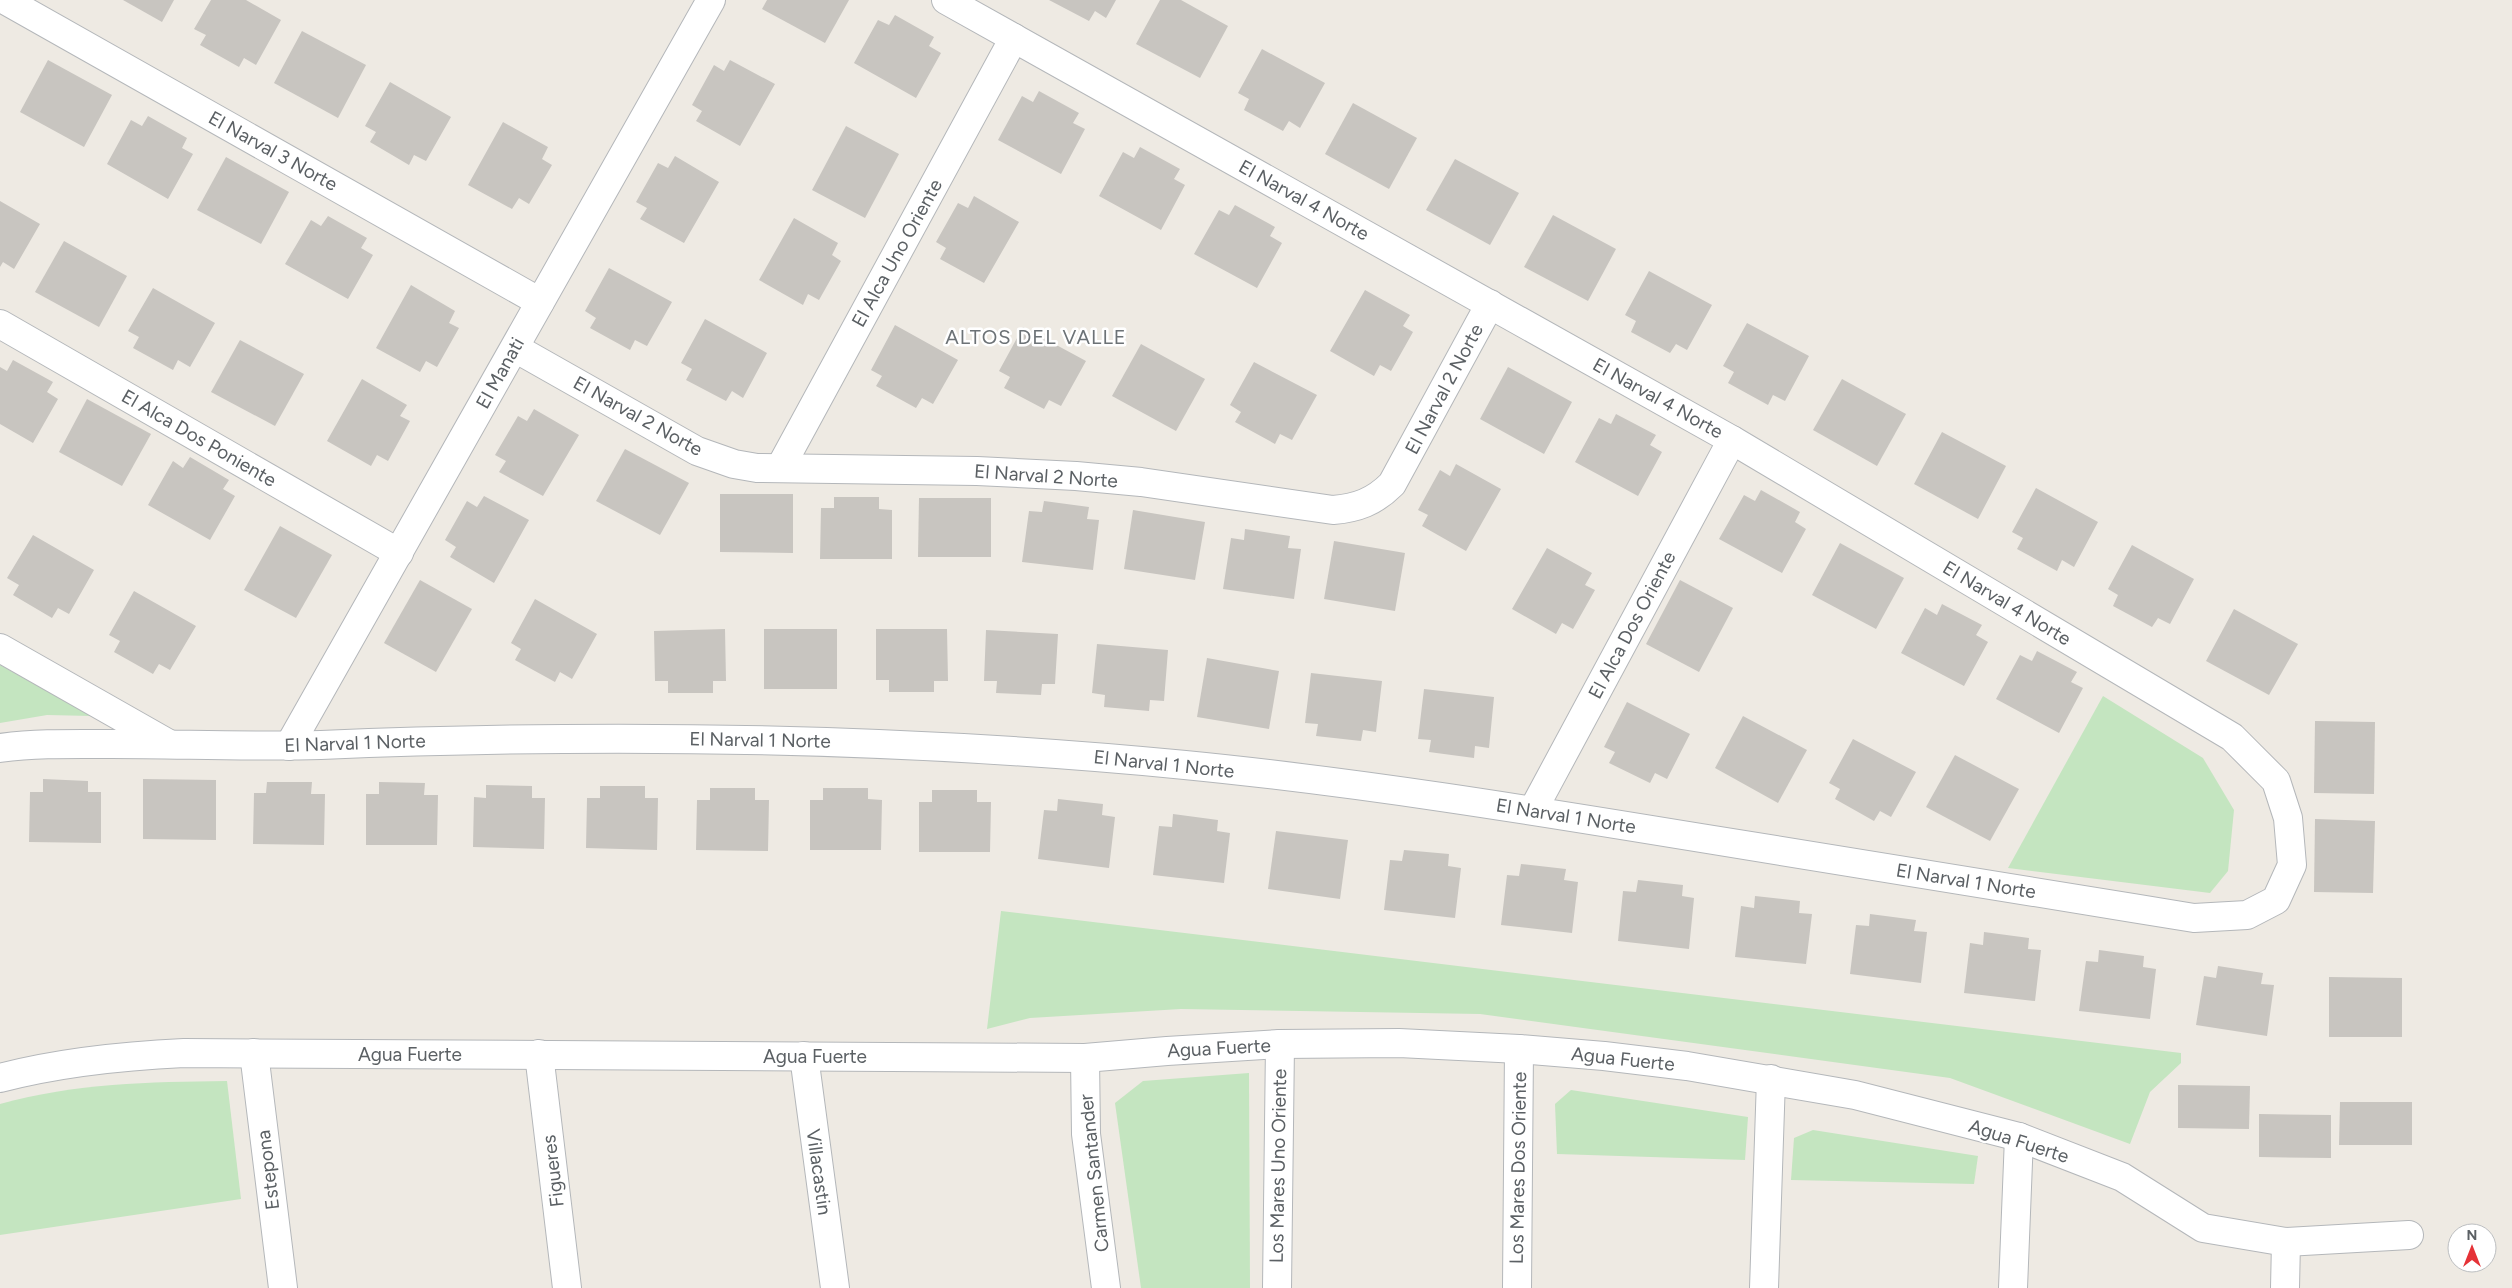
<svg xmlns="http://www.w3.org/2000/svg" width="2512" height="1288" font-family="Figtree,sans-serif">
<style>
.green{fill:#c4e5c0}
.building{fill:#c8c5c0}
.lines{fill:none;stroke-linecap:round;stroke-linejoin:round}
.minor-casing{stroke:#b4b7ba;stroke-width:30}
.minor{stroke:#fff;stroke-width:28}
.labels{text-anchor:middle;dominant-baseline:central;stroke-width:5;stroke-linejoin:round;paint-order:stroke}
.street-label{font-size:19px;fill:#5b6064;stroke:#fff}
.neighbourhood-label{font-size:20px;letter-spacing:1px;fill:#6c7276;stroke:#fff}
</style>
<rect width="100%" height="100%" fill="#eeeae3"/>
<g class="green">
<polygon points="0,665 92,716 47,715 0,723"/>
<polygon points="2103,696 2203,758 2234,810 2228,871 2210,893 2008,868"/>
<polygon points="1001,911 2181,1053 2181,1063 2150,1092 2130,1144 1950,1078 1480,1014 1181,1009 1030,1018 987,1029"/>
<polygon points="1249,1073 1250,1288 1141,1288 1115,1103 1143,1081"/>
<path d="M227 1081 241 1199 0 1235V1104C76 1083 148 1082 227 1081Z"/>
<polygon points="1571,1090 1748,1117 1745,1160 1557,1154 1555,1104"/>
<polygon points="1813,1130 1978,1156 1974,1184 1791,1180 1794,1138"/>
</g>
<g class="building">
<polygon points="123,0 174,0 162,22"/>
<polygon points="211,0 246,0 281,20 256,65 244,58 239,67 200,45 206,35 194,29"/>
<polygon points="767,0 849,0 825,43 762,9"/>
<polygon points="1049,0 1116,0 1106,18 1095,11 1089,21"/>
<polygon points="1160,0 1181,0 1228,26 1200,78 1136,44"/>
<polygon points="895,15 934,37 929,46 941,53 916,98 854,63 878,20 889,25"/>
<polygon points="302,31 366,65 338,118 274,83"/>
<polygon points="1262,49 1325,83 1300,128 1289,121 1283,131 1244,110 1249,99 1238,93"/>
<polygon points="48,60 112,95 84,147 20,112"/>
<polygon points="730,60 775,84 740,146 696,121 702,111 692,105 714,65 724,71"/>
<polygon points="390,82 451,117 426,161 414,155 409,165 370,142 376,132 365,126"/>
<polygon points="1039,91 1079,113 1073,123 1085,129 1061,174 998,140 1022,96 1033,102"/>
<polygon points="1353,103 1417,138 1389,189 1325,154"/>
<polygon points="148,116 187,138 182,148 193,154 168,199 107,164 131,120 142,126"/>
<polygon points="503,122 548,147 542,159 552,165 529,204 519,198 512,209 468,185"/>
<polygon points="846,126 899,154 865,218 812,190"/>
<polygon points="1140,147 1180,169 1174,179 1185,185 1161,230 1099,196 1123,152 1134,158"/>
<polygon points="675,156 719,182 684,243 640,219 647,208 636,202 658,163 668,168"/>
<polygon points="226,157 289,192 261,244 197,210"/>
<polygon points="1455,159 1519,193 1490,245 1426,210"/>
<polygon points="974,196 1019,222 984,283 940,259 946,248 936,242 958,203 968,208"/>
<polygon points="0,201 40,224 14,269 3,262 0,267"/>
<polygon points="1235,205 1275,227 1270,236 1282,243 1257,288 1194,254 1219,210 1229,215"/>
<polygon points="1553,215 1616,249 1588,301 1524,267"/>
<polygon points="328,216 367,238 361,248 373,255 348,299 285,264 311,220 321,226"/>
<polygon points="794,218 838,243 832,255 841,261 819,300 808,294 803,305 759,280"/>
<polygon points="64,241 127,276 99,327 35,292"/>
<polygon points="609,268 672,302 647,346 635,340 630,350 590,328 596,318 585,311"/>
<polygon points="1649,271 1712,305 1687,350 1676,344 1670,353 1631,332 1636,321 1625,315"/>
<polygon points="411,285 455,311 449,323 459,328 437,367 426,361 420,372 376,348"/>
<polygon points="153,288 215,323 190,367 178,360 173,370 133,348 139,337 128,331"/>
<polygon points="1365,290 1410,315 1403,326 1413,332 1391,371 1380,365 1374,376 1330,351"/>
<polygon points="705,319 767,353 743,398 732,391 726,401 686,380 692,369 681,363"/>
<polygon points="1747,323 1809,356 1785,401 1773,395 1768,405 1728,383 1734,372 1723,366"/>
<polygon points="895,325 958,360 933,404 922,398 916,408 876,386 882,376 871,370"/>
<polygon points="1023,327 1086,361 1061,406 1049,400 1044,409 1004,388 1010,377 999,371"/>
<polygon points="240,340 304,374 275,426 211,392"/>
<polygon points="1141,344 1205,379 1176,431 1112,396"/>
<polygon points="13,360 53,382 47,392 58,399 33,443 0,424 0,367 7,371"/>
<polygon points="1254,362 1317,395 1292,440 1280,434 1275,444 1235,422 1241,412 1230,405"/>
<polygon points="1508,367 1572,402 1544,454 1480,419"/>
<polygon points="362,379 407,405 400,416 410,421 388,461 377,455 371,466 327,441"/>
<polygon points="1842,379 1906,414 1877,466 1813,430"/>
<polygon points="87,399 151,434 122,486 59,452"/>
<polygon points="534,409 579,435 543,496 499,472 506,461 495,455 518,416 527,421"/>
<polygon points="1616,414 1656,435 1650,445 1662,452 1638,496 1575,462 1599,418 1611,424"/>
<polygon points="1942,432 2006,466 1978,519 1914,484"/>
<polygon points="625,449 689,483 660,535 596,501"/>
<polygon points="190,457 229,480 223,489 235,496 210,540 148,505 173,461 183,468"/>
<polygon points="1456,464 1501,489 1466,551 1422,526 1428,515 1418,510 1440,470 1450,476"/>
<polygon points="2036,488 2098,522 2074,567 2062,560 2057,571 2017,549 2023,538 2012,532"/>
<polygon points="1761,490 1800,512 1795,522 1806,529 1782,573 1719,539 1744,495 1755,501"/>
<polygon points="720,494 793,494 793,553 720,552"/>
<polygon points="484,496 529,520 494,583 450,557 456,547 445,540 467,501 477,507"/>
<polygon points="834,497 879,497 879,509 892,510 892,559 820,559 821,508 834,508"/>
<polygon points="919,498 991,498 991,557 918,557"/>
<polygon points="1044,501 1089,507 1087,519 1099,520 1093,570 1022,562 1029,511 1042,512"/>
<polygon points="1133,510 1205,522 1195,580 1124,569"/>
<polygon points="280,526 332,555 296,618 244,590"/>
<polygon points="1245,529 1290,536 1288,548 1301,549 1294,599 1223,589 1231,538 1244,540"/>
<polygon points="33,535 94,570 69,614 58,608 52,618 13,595 19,585 7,578"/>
<polygon points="1334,541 1405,553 1395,611 1324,599"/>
<polygon points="1840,543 1904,578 1876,629 1812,595"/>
<polygon points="2132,545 2194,579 2170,624 2158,618 2152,627 2113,606 2118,595 2108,589"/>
<polygon points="1547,548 1592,573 1585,585 1595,590 1573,629 1562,623 1556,634 1512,609"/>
<polygon points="420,580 472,609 436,672 384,643"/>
<polygon points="1680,580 1733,608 1699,672 1646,644"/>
<polygon points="134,591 196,626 170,670 159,664 153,674 114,652 120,641 109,635"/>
<polygon points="535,599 597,634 572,679 560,672 555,682 515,660 521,649 511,643"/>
<polygon points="1942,604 1982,625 1976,635 1988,642 1964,686 1901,653 1925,608 1937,615"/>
<polygon points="2234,609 2298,644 2269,695 2206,661"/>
<polygon points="725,629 726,681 713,681 713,693 668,693 668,681 655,681 654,631"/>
<rect x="764" y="629" width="73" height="60"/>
<polygon points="876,629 947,629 948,681 934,681 934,692 889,692 889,680 876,680"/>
<polygon points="986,630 1058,634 1055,684 1042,684 1041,695 996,693 997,681 984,681"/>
<polygon points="1097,644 1168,650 1164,701 1150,700 1149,711 1104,707 1105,695 1092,693"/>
<polygon points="2037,651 2077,672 2071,682 2083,688 2059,733 1996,699 2020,655 2032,661"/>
<polygon points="1207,658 1279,671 1269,729 1197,717"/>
<polygon points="1311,673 1382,681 1376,732 1363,730 1361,741 1316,736 1318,724 1305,723"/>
<polygon points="1424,689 1494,697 1489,748 1475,746 1474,758 1429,752 1431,740 1418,739"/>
<polygon points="1627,702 1690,734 1667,779 1655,773 1650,783 1609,763 1615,752 1604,747"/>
<polygon points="1743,716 1807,750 1778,803 1715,768"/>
<polygon points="2315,721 2375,722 2374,794 2314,793"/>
<polygon points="1853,739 1916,772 1891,817 1880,811 1874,821 1835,799 1840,789 1829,783"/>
<polygon points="1955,755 2019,789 1990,841 1926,807"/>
<polygon points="43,779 88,781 88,792 101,792 101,843 29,842 30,792 43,792"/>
<polygon points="143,779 216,780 216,840 143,839"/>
<polygon points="267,782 312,782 311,794 325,794 324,845 253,844 254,793 266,793"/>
<polygon points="379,782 425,783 424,795 438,795 437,845 366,845 366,794 379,794"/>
<polygon points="486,785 532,786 532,798 545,798 544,849 473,847 474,797 486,798"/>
<polygon points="600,786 645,786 645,798 658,798 657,850 586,848 587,798 600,798"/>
<polygon points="710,788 755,788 755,800 769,800 768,851 696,850 697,800 710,800"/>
<polygon points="823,788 868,788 868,799 882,800 881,850 810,850 810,800 823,800"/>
<polygon points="932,790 977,790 977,802 991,802 990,852 919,852 919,802 932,802"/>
<polygon points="1058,799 1103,804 1102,815 1115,817 1109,868 1038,859 1044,810 1057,811"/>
<polygon points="1173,814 1218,820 1217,831 1230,833 1224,883 1153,875 1159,826 1172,827"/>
<polygon points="2315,819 2375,821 2373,893 2314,892"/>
<polygon points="1276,831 1348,840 1340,899 1268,889"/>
<polygon points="1404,850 1449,854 1448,866 1461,868 1455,918 1384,910 1390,860 1402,861"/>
<polygon points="1521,864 1566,869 1564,880 1578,882 1572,933 1501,925 1507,875 1519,876"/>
<polygon points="1638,880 1683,885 1682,896 1694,898 1689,949 1618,941 1623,891 1636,892"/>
<polygon points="1755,896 1800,901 1799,913 1812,914 1806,964 1735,957 1741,906 1754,908"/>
<polygon points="1870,914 1916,920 1914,931 1927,932 1921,983 1850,974 1856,925 1869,926"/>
<polygon points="1984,932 2029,938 2028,949 2041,950 2035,1001 1964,993 1970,943 1983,945"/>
<polygon points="2099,950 2144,956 2143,967 2156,969 2150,1019 2079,1011 2086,961 2098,962"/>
<polygon points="2218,966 2263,973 2261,984 2274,985 2267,1036 2196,1025 2204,976 2216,978"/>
<polygon points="2329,977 2402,978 2402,1037 2329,1037"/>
<polygon points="2178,1085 2250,1086 2249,1129 2178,1128"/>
<polygon points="2340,1102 2412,1102 2412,1145 2339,1145"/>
<polygon points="2259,1114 2331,1115 2331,1158 2259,1157"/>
</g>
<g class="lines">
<g class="minor-casing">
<g id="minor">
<polyline points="5,0 540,302"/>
<polyline points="0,324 399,553"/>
<path d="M515 348 697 451 734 464 757 468 977 471 1076 476 1141 482 1333 510C1357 508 1374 502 1392 484L1490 304"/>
<polyline points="780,468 1014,38"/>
<polyline points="0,648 169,744"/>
<polyline points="289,746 711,0"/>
<path d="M0 748C37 743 74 744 111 744 181 744 251 747 321 745 610 733 898 737 1185 765 1358 782 1530 810 1701 838 1866 865 2030 891 2194 918L2247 915 2276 900 2292 865 2288 818 2276 781 2232 737 1732 440 946 0"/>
<polyline points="1533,810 1732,440"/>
<polyline points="254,1053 283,1288"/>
<polyline points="539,1054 567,1288"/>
<polyline points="804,1056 835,1288"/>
<polyline points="1085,1058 1086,1134 1106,1288"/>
<path d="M0 1078C61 1062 121 1056 184 1053L1085 1058 1167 1051 1280 1044 1399 1043 1519 1049 1604 1056 1687 1066 1855 1095 2019 1137 2122 1177 2203 1228 2286 1242 2409 1235"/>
<polyline points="1277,1288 1280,1044"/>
<polyline points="1517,1288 1519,1049"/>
<polyline points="1764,1288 1771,1079"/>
<polyline points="2013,1288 2019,1137"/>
<polyline points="2285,1288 2286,1242"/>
</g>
</g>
<use href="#minor" class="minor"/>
</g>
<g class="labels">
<g class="street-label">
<text transform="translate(273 151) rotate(29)">El Narval 3 Norte</text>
<text transform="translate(1304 200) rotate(29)">El Narval 4 Norte</text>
<text transform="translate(897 253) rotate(-61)">El Alca Uno Oriente</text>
<text transform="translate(500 373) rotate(-61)">El Manati</text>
<text transform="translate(1444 389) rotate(-62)">El Narval 2 Norte</text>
<text transform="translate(1658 398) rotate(29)">El Narval 4 Norte</text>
<text transform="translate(638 416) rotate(29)">El Narval 2 Norte</text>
<text transform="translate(199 438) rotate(30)">El Alca Dos Poniente</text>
<text transform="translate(1046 476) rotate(4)">El Narval 2 Norte</text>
<text transform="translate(2007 603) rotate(31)">El Narval 4 Norte</text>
<text transform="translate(1632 625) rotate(-62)">El Alca Dos Oriente</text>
<text transform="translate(760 740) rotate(1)">El Narval 1 Norte</text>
<text transform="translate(355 743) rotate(-2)">El Narval 1 Norte</text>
<text transform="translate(1164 764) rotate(6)">El Narval 1 Norte</text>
<text transform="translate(1566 816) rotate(9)">El Narval 1 Norte</text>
<text transform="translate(1966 881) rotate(9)">El Narval 1 Norte</text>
<text transform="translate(1219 1048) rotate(-3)">Agua Fuerte</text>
<text x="410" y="1054">Agua Fuerte</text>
<text x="815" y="1056">Agua Fuerte</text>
<text transform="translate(1623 1059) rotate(6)">Agua Fuerte</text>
<text transform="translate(2019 1141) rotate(18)">Agua Fuerte</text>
<text transform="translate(1278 1166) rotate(-89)">Los Mares Uno Oriente</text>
<text transform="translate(1518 1168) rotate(-89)">Los Mares Dos Oriente</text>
<text transform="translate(268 1170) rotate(-97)">Estepona</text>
<text transform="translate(553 1171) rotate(-97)">Figueres</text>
<text transform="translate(819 1172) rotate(82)">Villacastin</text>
<text transform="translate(1094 1173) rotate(-96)">Carmen Santander</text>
</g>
<g class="neighbourhood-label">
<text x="1036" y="337">ALTOS DEL VALLE</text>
</g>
</g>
<g transform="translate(2472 1248)"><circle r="24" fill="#ffffff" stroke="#bdbfc1"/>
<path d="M0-4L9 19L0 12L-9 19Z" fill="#e53237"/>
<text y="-8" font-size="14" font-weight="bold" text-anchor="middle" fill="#5b6064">N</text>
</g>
</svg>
